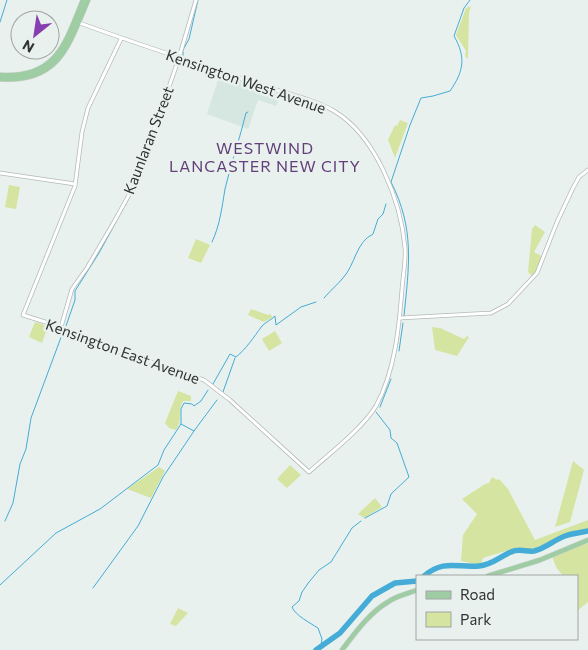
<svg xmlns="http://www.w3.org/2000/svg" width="588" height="650" font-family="Commissioner,sans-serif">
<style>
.built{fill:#d6e6e1}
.green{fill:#d5e4a0}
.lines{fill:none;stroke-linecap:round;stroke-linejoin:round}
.stream{stroke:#44acd6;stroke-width:1}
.river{stroke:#44acd6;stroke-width:5.5}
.minor-casing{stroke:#b3bab7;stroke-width:4.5}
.major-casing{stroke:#cdcece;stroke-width:5.5}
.minor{stroke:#fff;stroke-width:3}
.major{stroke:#9fcda3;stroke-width:4.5}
.labels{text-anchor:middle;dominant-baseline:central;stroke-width:5;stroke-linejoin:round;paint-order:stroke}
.street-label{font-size:15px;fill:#303332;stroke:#e9f1ee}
.neighbourhood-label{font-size:16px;letter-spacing:1px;fill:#623f79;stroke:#e9f1ee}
</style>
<rect width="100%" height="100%" fill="#e9f1ee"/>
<polygon class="built" points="220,73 281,95 276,106 258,100 248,129 207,114"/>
<g class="green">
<polygon points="471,6 469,13 468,59 465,56 466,51 456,35 466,8"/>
<polygon points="400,120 408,123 395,158 388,140 395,125 397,126"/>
<polygon points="9,185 20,187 16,209 5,207"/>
<polygon points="535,225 545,232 534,252 543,257 536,272 532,276 528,272 532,229"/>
<polygon points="196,239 210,245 201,263 188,258"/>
<polygon points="251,309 268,315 270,314 273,317 264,322 248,315"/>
<polygon points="35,322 48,326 42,343 29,337"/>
<polygon points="432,327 440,328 464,339 467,336 469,337 457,356 435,350"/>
<polygon points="275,331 282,343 269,351 262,339"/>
<path d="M178 391 191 396V401H183C177 411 183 421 176 430L169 428 165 423Z"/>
<polygon points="573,461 584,470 570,522 555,527"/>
<polygon points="290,465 301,475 287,488 277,479"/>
<polygon points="159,467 165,471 151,498 127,489"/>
<polygon points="492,477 497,480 499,479 508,489 535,540 588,520 588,529 565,534 555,540 532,549 509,550 486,557 483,558 481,565 480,565 461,561 463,535 477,514 462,499 485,484 489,483"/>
<polygon points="375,498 382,507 364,518 358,514"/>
<polygon points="588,543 588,602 577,611 577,576 563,576 556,567 552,556"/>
<polygon points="178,608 188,613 176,626 170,624"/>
</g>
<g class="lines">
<g class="stream">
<polyline points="0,22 7,0"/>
<polyline points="183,56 183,50 189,39 198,0"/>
<polyline points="127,202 131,194"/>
<polyline points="125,206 126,204"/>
<path d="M212 242C220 225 222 207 225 189 231 163 240 138 246 113L248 112"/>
<path d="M324 298C330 291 337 285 343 278 355 265 356 242 373 234L378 219 383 214 386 204"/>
<path d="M404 316C409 266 415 229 391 182L410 125 421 98 433 96 450 91C464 71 466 57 454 36L464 8 470 0"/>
<polyline points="66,326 75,300 75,291 99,253 123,209"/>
<polyline points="399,351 403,323"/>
<path d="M213 384 230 354 236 357C247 348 253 338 262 326 266 322 271 320 275 316L276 325 301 307 316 302"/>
<polyline points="223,392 235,358"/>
<polyline points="380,407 391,379"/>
<polyline points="181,424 194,431 217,400"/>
<polyline points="365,518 387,506 391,494 409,477 397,443 391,438 390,430 376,412"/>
<polyline points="5,521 13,503 20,464 26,449 31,418 63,332"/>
<polyline points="0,585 56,533 100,509 158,465 164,450 181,424 181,409 184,403 192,404 194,406 201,401 208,390"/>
<polyline points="93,588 138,526 163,477 194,431"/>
<path d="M321 645 322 639 318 628C310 623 295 615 292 607L299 601 302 592 309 582 319 570 331 562 352 528 361 521"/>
</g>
<g class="river">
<path d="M424 576C444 559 457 568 479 566 492 565 499 557 511 552 519 548 526 552 534 551 546 548 554 540 565 536 573 533 580 533 588 531"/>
<polyline points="316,650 340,633 372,596 395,583 417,581"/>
</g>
<g class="minor-casing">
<g id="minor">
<path d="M77 22C139 45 201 64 263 86 285 93 314 99 334 111 376 136 401 201 405 248 406 261 403 275 402 289 399 328 395 371 376 406 362 429 329 454 309 472L230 400 204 380 80 338 61 327 23 315 75 186 82 132 88 108 121 39"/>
<polyline points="0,173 75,184"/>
<polyline points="400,318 491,313 508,304 537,273 557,222 573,188 579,177 588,170"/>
<polyline points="61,327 72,289 87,268 114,222 135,184 178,61 196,0"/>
</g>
</g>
<g class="major-casing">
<g id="major">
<path d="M0 75C56 79 65 44 83 0"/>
<path d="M0 79C59 83 68 47 88 0"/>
<polyline points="488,576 540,560 588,540"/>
<path d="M342 650C355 633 369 613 388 602 396 596 407 594 417 590"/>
</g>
</g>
<use href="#minor" class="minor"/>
<use href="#major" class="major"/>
</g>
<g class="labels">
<g class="street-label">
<text transform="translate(246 81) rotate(19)">Kensington West Avenue</text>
<text transform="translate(148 140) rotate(-69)">Kaunlaran Street</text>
<text transform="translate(123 351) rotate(20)">Kensington East Avenue</text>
</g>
<g class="neighbourhood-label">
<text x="265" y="147">WESTWIND<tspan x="265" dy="18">LANCASTER NEW CITY</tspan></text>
</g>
</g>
<rect x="416" y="575" width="162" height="65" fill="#e9f1ee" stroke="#9fa5a3"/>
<rect x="426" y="591" width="25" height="8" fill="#9fcda3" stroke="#9fa5a3"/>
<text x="460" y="600" font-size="15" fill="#303332">Road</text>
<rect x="426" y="612" width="25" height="15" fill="#d5e4a0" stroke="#9fa5a3"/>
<text x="460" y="625" font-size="15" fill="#303332">Park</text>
<g transform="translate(35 35) rotate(210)"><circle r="24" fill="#e9f1ee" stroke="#9fa5a3"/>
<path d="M0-4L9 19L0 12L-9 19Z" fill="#863eb1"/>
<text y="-8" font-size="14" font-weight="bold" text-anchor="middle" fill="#303332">N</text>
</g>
</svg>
